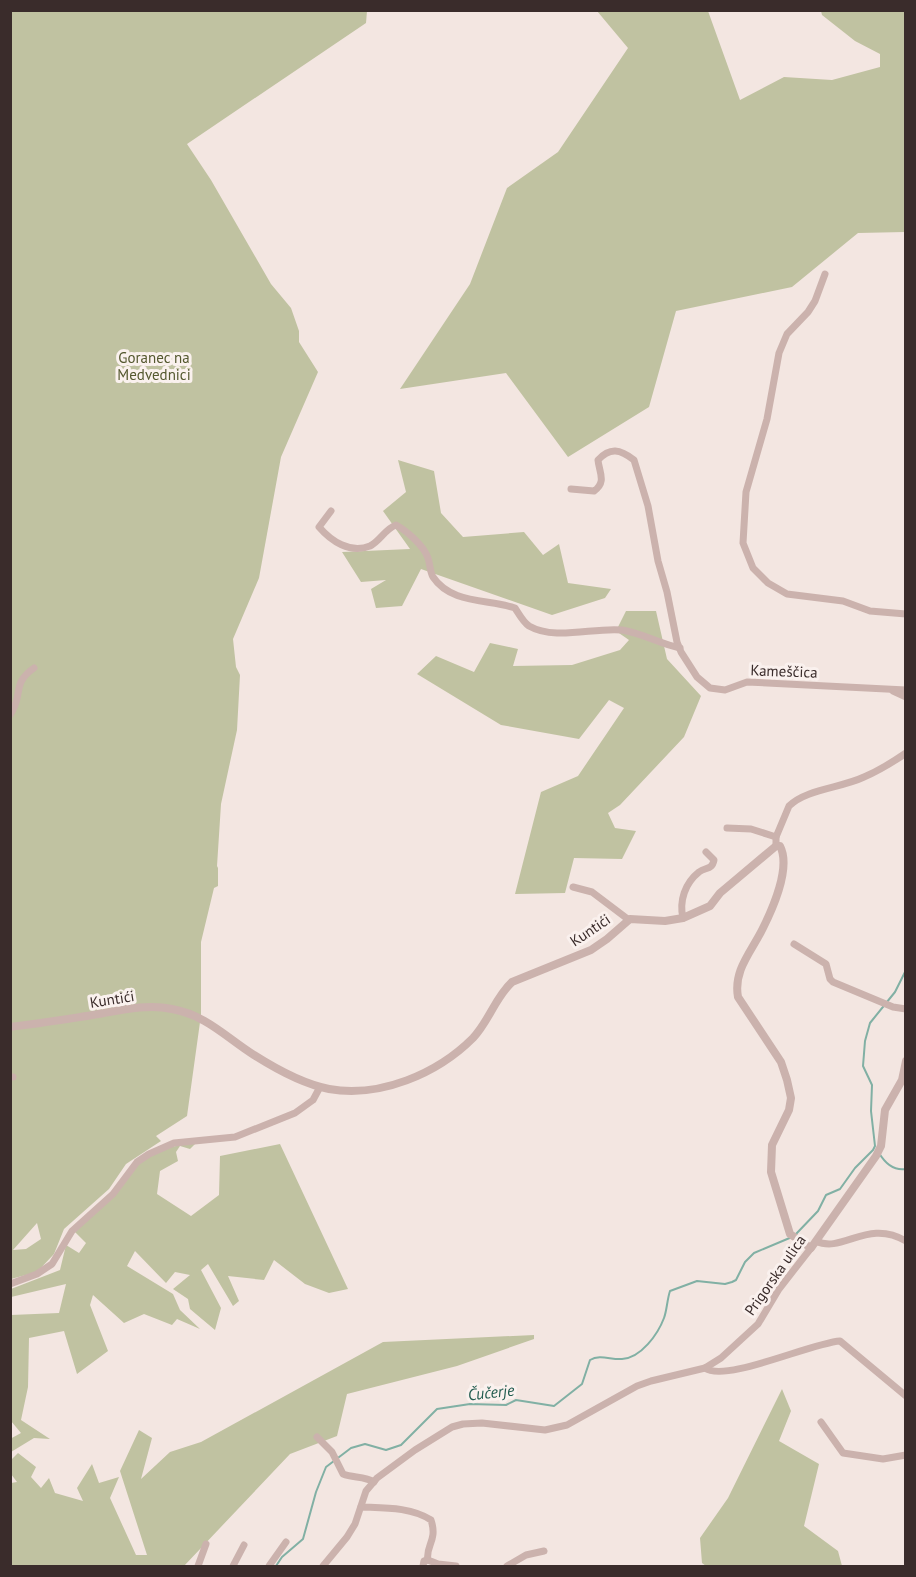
<svg xmlns="http://www.w3.org/2000/svg" width="916" height="1577" font-family="'PT Sans',sans-serif">
<style>
.green{fill:#c0c2a1;fill-rule:evenodd}
.lines{fill:none;stroke-linecap:round;stroke-linejoin:round}
.stream{stroke:#81b0a4;stroke-width:2}
.minor{stroke:#cbb2ad;stroke-width:7}
.tertiary{stroke:#cbb2ad;stroke-width:8}
.labels{text-anchor:middle;dominant-baseline:central;stroke-width:6;stroke-linejoin:round;paint-order:stroke}
.park-label{font-size:15px;fill:#54582f;stroke:#faf1ee}
.street-label{font-size:15px;fill:#3a2c2b;stroke:#faf1ee}
.water-label{font-size:16px;font-style:italic;fill:#215b4e;stroke:#faf1ee}
</style>
<rect width="100%" height="100%" fill="#f3e6e1"/>
<g class="green">
<path d="M11 11H367L366 23 187 144 211 180 271 284 291 308 299 331V342L318 372 281 457 259 578 233 639 236 667 240 675 237 730 221 804 217 866 218 868V886L214 888 201 942V1015L187 1116 156 1136 161 1141 126 1164 109 1189 64 1229 54 1254 37 1272 11 1279ZM37 1223 41 1239 26 1249 13 1250Z"/>
<polygon points="597,11 708,11 740,100 784,77 832,80 880,67 880,54 855,41 822,15 821,11 905,11 905,232 858,233 792,287 676,311 649,407 568,457 506,373 400,389 470,284 507,188 558,152 628,48"/>
<polygon points="398,460 434,471 441,513 463,537 524,532 543,555 559,544 568,583 611,589 605,598 552,615 421,569 402,606 376,608 371,589 386,580 361,582 342,552 410,549 383,511 406,492"/>
<polygon points="626,611 656,611 667,659 701,696 684,737 620,805 608,813 615,828 636,831 622,859 574,858 565,893 515,894 541,792 578,776 624,708 609,700 579,739 501,725 417,674 436,656 474,672 490,643 518,649 513,666 572,665 620,650 629,640 616,631"/>
<polygon points="197,1142 190,1149 180,1146 176,1152 178,1161 160,1171 157,1194 191,1216 219,1195 220,1156 280,1144 348,1289 329,1293 305,1284 274,1260 264,1280 228,1276 239,1301 233,1306 208,1264 201,1270 221,1308 215,1330 190,1309 188,1299 173,1289 190,1275 175,1272 166,1283 135,1251 127,1266 173,1294 180,1310 200,1329 177,1319 172,1325 144,1314 124,1323 93,1295 90,1305 108,1351 77,1374 64,1331 29,1338 28,1387 21,1420 50,1439 34,1438 11,1452 10,1439 21,1433 11,1421 11,1315 59,1313 66,1284 11,1297 11,1289 60,1270 66,1245 79,1253 86,1243 73,1230 115,1195 137,1163 160,1149"/>
<polygon points="534,1335 534,1339 457,1366 347,1394 337,1436 290,1454 184,1566 11,1566 11,1483 17,1482 11,1474 10,1461 18,1453 36,1467 31,1477 41,1488 49,1478 55,1493 83,1501 77,1488 92,1464 99,1483 119,1477 110,1498 136,1555 147,1555 120,1471 139,1430 152,1438 141,1479 170,1452 201,1442 383,1342"/>
<polygon points="782,1389 791,1411 779,1441 819,1464 804,1526 838,1551 842,1566 706,1566 702,1563 700,1538 728,1498"/>
</g>
<g class="lines">
<g class="stream">
<path d="M879 1153C885 1163 894 1171 906 1169"/>
<polyline points="796,1234 818,1211 826,1195 840,1189 855,1168 873,1150 875,1146 871,1111 872,1085 863,1066 865,1041 870,1023 895,992 906,970"/>
<path d="M276 1566 282 1557 303 1539 316 1492 326 1467 351 1448 365 1444 386 1450 401 1445 437 1409 470 1404 506 1405 516 1400 554 1406 582 1384 590 1360C600 1354 611 1360 622 1359 641 1358 658 1334 664 1318 667 1310 667 1300 670 1291L697 1281 725 1284 732 1282 736 1280 745 1262 754 1253 792 1237"/>
</g>
<g class="minor">
<polyline points="825,274 815,301 808,312 787,334 779,353 767,419 746,492 743,543 753,568 768,583 787,594 843,601 870,611 906,614"/>
<path d="M571 489 594 491C607 482 599 472 598 460 610 447 620 449 634 460L648 506 658 561 667 592 677 642 681 652 697 677 710 688 725 690 747 682 906 690"/>
<path d="M331 511 319 527C331 541 350 554 370 546 380 541 385 529 396 525 407 531 424 546 428 558 430 564 430 572 433 577 451 604 488 599 515 608 519 614 523 622 529 626 555 641 594 627 622 630 642 633 660 644 680 648"/>
<polyline points="893,691 906,697"/>
<path d="M10 715C24 695 11 684 34 668"/>
<polyline points="727,828 751,829 776,837"/>
<path d="M776 846V837L789 806C806 789 841 788 864 777 878 771 893 762 906 753"/>
<polyline points="573,887 592,892 629,920"/>
<path d="M683 918C679 901 685 883 699 872 706 867 712 870 714 860L706 852"/>
<polyline points="794,944 826,964 830,979 833,982 893,1007 906,1009"/>
<polyline points="10,1077 13,1077"/>
<path d="M816 1241C843 1254 867 1218 906 1241"/>
<polyline points="10,1284 37,1274 52,1264 72,1231 113,1194 137,1162 149,1154 174,1143 235,1137 295,1113 313,1100 320,1087"/>
<path d="M705 1368C725 1383 811 1343 840 1341L906 1396"/>
<polyline points="821,1422 843,1453 883,1459 906,1455"/>
<path d="M317 1437 332 1452 343 1474C353 1478 365 1476 374 1482"/>
<path d="M361 1507C384 1508 411 1507 431 1520 438 1541 425 1546 428 1560L438 1564 456 1566"/>
<polyline points="198,1566 206,1544"/>
<polyline points="233,1566 244,1545"/>
<polyline points="269,1566 286,1542"/>
<polyline points="323,1566 347,1537 355,1524 366,1491 377,1478 415,1450 452,1427 463,1424 482,1423 545,1430 567,1425 637,1386 651,1381 705,1368 721,1358 758,1324 779,1289 811,1248"/>
<polyline points="423,1566 424,1561 428,1560"/>
<polyline points="507,1566 526,1555 544,1551"/>
</g>
<path class="tertiary" d="M10 1027C36 1024 61 1020 87 1016 114 1012 144 1003 172 1009 206 1015 227 1038 254 1055 276 1069 303 1084 329 1089 380 1098 437 1074 473 1038 489 1021 495 998 512 982L591 950 607 939 630 919 665 921 683 918 710 906 720 893 776 846H780C791 867 773 908 763 928 752 951 733 970 738 997L781 1062 787 1080 791 1098 789 1110 772 1145 771 1172 790 1234 811 1248 876 1156 881 1146 885 1110 902 1080 906 1061"/>
</g>
<g class="labels">
<g class="park-label">
<text x="154" y="357">Goranec na<tspan x="154" dy="17">Medvednici</tspan></text>
</g>
<g class="street-label">
<text transform="translate(784 671) rotate(2)">Kameščica</text>
<text transform="translate(590 930) rotate(-34)">Kuntići</text>
<text transform="translate(112 999) rotate(-9)">Kuntići</text>
<text transform="translate(775 1275) rotate(-55)">Prigorska ulica</text>
</g>
<g class="water-label">
<text transform="translate(491 1392) rotate(-6)">Čučerje</text>
</g>
</g>
<rect width="916" height="1577" fill="none" stroke="#3a2c2b" stroke-width="24"/>
</svg>
